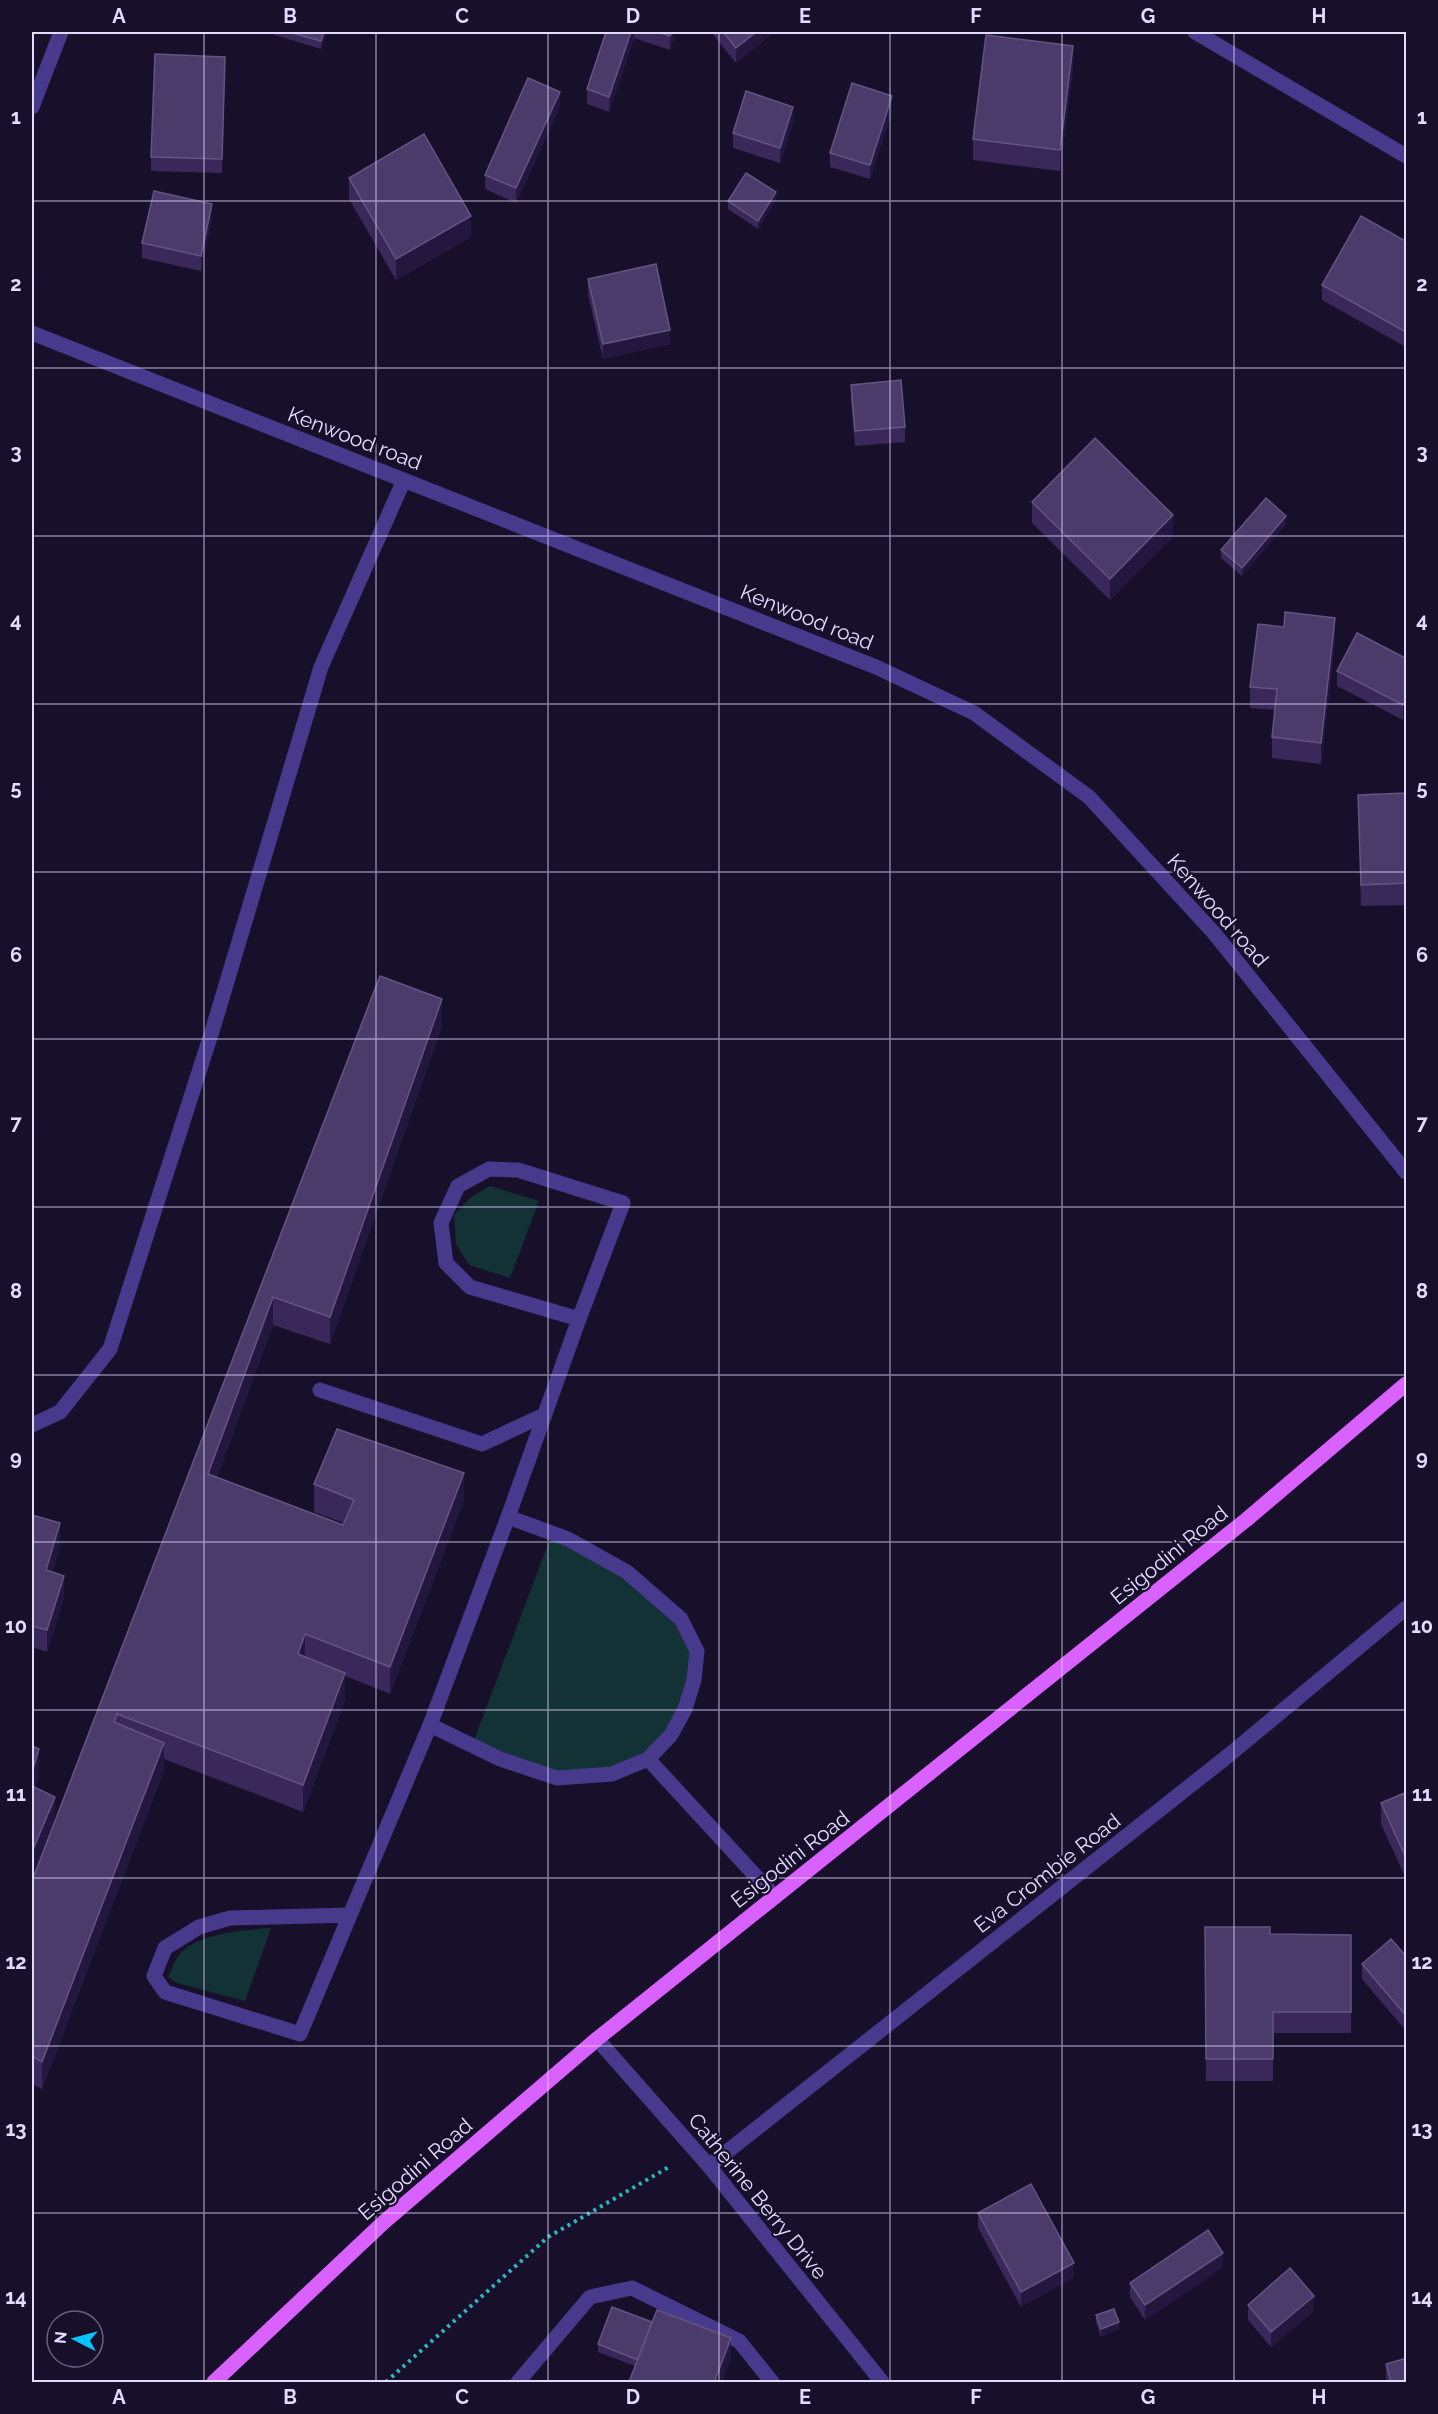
<svg xmlns="http://www.w3.org/2000/svg" width="1438" height="2414" font-family="Raleway,sans-serif">
<style>
.green{fill:#123235}
.lines{fill:none;stroke-linecap:round;stroke-linejoin:round}
.path{stroke:#2bb7c2;stroke-width:4;stroke-dasharray:3 4.5;stroke-linecap:butt}
.minor{stroke:#47398c;stroke-width:15}
.major{stroke:#d961ff;stroke-width:15}
.wall{fill:#392859}
.shaded-wall{fill:#24173f}
.building{fill:#4b3b6b;stroke:#635482;stroke-width:1.5}
.grid{fill:none;stroke:#e3daff;stroke-width:1.5;stroke-opacity:0.55}
.labels{text-anchor:middle;dominant-baseline:central;stroke-width:4.5;stroke-linejoin:round;paint-order:stroke}
.street-label{font-size:21px;fill:#e3daff;stroke:#18102b}
.neatline{fill:none;stroke:#e3daff;stroke-width:2}
.grid-label{font-size:20px;text-anchor:middle;font-weight:bold;fill:#e3daff}
</style>
<rect width="100%" height="100%" fill="#18102b"/>
<g class="green">
<polygon points="490,1186 539,1201 510,1278 469,1265 456,1244 454,1215 470,1198"/>
<polygon points="552,1533 568,1539 681,1619 697,1651 685,1709 648,1759 557,1778 472,1746"/>
<path d="M271 1928 245 2001 177 1983 168 1977C172 1970 174 1962 178 1956 195 1933 245 1930 271 1928Z"/>
</g>
<g class="lines">
<polyline class="path" points="386,2382 548,2237 669,2167"/>
<g class="minor">
<polyline points="1195,32 1406,156"/>
<polyline points="32,107 61,32"/>
<polyline points="32,333 876,667 974,713 1089,797 1214,933 1406,1172"/>
<polyline points="320,1390 482,1444 544,1415"/>
<polyline points="32,1425 60,1412 110,1349 214,1025 321,667 404,480"/>
<polygon points="508,1517 568,1539 627,1572 681,1619 697,1651 694,1680 685,1709 671,1735 648,1759 612,1774 557,1778 500,1759 430,1725"/>
<polyline points="508,1517 579,1319 470,1287 446,1263 441,1223 458,1186 489,1169 518,1170 623,1203 579,1319"/>
<polyline points="648,1759 775,1897"/>
<polyline points="350,1915 300,2034 165,1992 154,1976 165,1948 199,1927 230,1918 350,1915 430,1725"/>
<polyline points="597,2039 709,2166 882,2382"/>
<polyline points="709,2166 1229,1755 1406,1608"/>
<polyline points="518,2382 590,2297 632,2288 739,2341 772,2382"/>
</g>
<polyline class="major" points="214,2382 384,2222 597,2039 1246,1520 1406,1384"/>
</g>
<g class="wall">
<polygon points="265,32 327,32 321,49"/>
<polygon points="606,32 676,32 670,50 634,38 609,112 587,104 587,89"/>
<polygon points="711,32 774,32 736,63"/>
<polygon points="1073,68 1060,171 973,160 973,139"/>
<polygon points="225,71 222,173 151,171 151,157"/>
<polygon points="560,106 516,203 485,189 485,175"/>
<polygon points="892,111 870,179 830,167 830,153"/>
<polygon points="793,122 780,163 733,148 733,133"/>
<polygon points="349,178 471,237 396,280 349,199"/>
<polygon points="776,200 758,229 728,209 728,201"/>
<polygon points="212,219 201,271 142,258 142,243"/>
<polygon points="1407,242 1407,341 1404,346 1322,300 1322,285"/>
<polygon points="588,279 670,344 603,359 588,294"/>
<polygon points="851,385 905,427 905,442 855,446 851,400"/>
<polygon points="1032,502 1173,536 1110,600 1032,523"/>
<polygon points="1286,524 1242,576 1221,558 1221,550"/>
<polygon points="1284,627 1335,639 1321,764 1272,758 1272,737 1275,710 1250,708 1250,687"/>
<polygon points="1407,659 1407,712 1403,720 1337,686 1337,671"/>
<polygon points="1407,793 1407,905 1361,906 1358,795"/>
<polygon points="380,976 442,1026 330,1344 273,1325 217,1477 343,1525 344,1523 314,1512 314,1484 464,1500 390,1694 345,1676 345,1700 303,1812 164,1759 164,1770 42,2089 32,2084 32,1746 39,1776 35,1788 55,1820"/>
<polygon points="32,1515 60,1545 52,1572 64,1597 47,1652 32,1647"/>
<polygon points="1407,1792 1407,1881 1381,1824 1381,1803"/>
<polygon points="1205,1927 1270,1934 1351,1935 1351,2033 1273,2033 1273,2081 1206,2081"/>
<polygon points="1407,1957 1407,2032 1362,1979 1362,1964"/>
<polygon points="978,2213 1074,2277 1021,2307 978,2228"/>
<polygon points="1223,2267 1145,2320 1130,2297 1130,2283"/>
<polygon points="1248,2305 1314,2311 1271,2347 1248,2320"/>
<polygon points="1096,2315 1119,2329 1101,2337 1096,2323"/>
<polygon points="598,2344 731,2359 635,2366 598,2352"/>
<polygon points="1386,2364 1407,2382 1387,2382 1386,2378"/>
</g>
<g class="shaded-wall">
<polygon points="324,32 327,32 321,49 321,41"/>
<polygon points="631,32 634,32 634,38 609,112 609,97"/>
<polygon points="672,32 676,32 670,50 670,36"/>
<polygon points="756,32 774,32 736,63 736,48"/>
<polygon points="1073,46 1073,68 1060,171 1060,150"/>
<polygon points="560,92 560,106 516,203 516,188"/>
<polygon points="892,96 892,111 870,179 870,165"/>
<polygon points="793,107 793,122 780,163 780,148"/>
<polygon points="776,192 776,200 758,229 758,221"/>
<polygon points="212,204 212,219 201,271 201,256"/>
<polygon points="471,216 471,237 396,280 396,259"/>
<polygon points="1407,327 1407,341 1404,346 1404,331"/>
<polygon points="670,330 670,344 603,359 603,344"/>
<polygon points="1173,515 1173,536 1110,600 1110,579"/>
<polygon points="1286,516 1286,524 1242,576 1242,568"/>
<polygon points="1335,618 1335,639 1321,764 1321,743"/>
<polygon points="1407,697 1407,712 1403,720 1403,705"/>
<polygon points="442,999 442,1026 330,1344 330,1317"/>
<polygon points="273,1297 273,1325 208,1501 208,1474"/>
<polygon points="464,1473 464,1500 390,1694 390,1667"/>
<polygon points="60,1523 60,1545 46,1591 46,1570"/>
<polygon points="64,1576 64,1597 47,1652 47,1630"/>
<polygon points="305,1634 305,1661 298,1654"/>
<polygon points="345,1673 345,1700 303,1812 303,1785"/>
<polygon points="164,1743 164,1770 42,2089 42,2062"/>
<polygon points="39,1749 39,1776 32,1799 32,1772"/>
<polygon points="55,1797 55,1824 32,1879 32,1852"/>
<polygon points="1223,2253 1223,2267 1145,2320 1145,2305"/>
<polygon points="1074,2263 1074,2277 1021,2307 1021,2292"/>
<polygon points="1314,2296 1314,2311 1271,2347 1271,2332"/>
<polygon points="1119,2322 1119,2329 1101,2337 1101,2329"/>
<polygon points="731,2338 731,2359 722,2382 715,2380"/>
</g>
<g class="building">
<polygon points="289,32 324,32 321,41"/>
<polygon points="606,32 631,32 609,97 587,89"/>
<polygon points="658,32 672,32 670,36"/>
<polygon points="723,32 756,32 736,48"/>
<polygon points="986,35 1073,46 1060,150 973,139"/>
<polygon points="155,54 225,57 222,159 151,157"/>
<polygon points="528,78 560,92 516,188 485,175"/>
<polygon points="852,83 892,96 870,165 830,153"/>
<polygon points="746,91 793,107 780,148 733,133"/>
<polygon points="424,134 471,216 396,259 349,178"/>
<polygon points="746,173 776,192 758,221 728,201"/>
<polygon points="154,191 212,204 201,256 142,243"/>
<polygon points="1361,216 1407,242 1407,327 1404,331 1322,285"/>
<polygon points="656,264 670,330 603,344 588,279"/>
<polygon points="901,380 905,427 855,431 851,385"/>
<polygon points="1095,438 1173,515 1110,579 1032,502"/>
<polygon points="1266,498 1286,516 1242,568 1221,550"/>
<polygon points="1285,612 1335,618 1321,743 1272,737 1277,689 1250,687 1258,624 1284,627"/>
<polygon points="1357,633 1407,659 1407,697 1403,705 1337,671"/>
<polygon points="1407,793 1407,883 1361,885 1358,795"/>
<polygon points="380,976 442,999 330,1317 273,1297 208,1474 343,1525 354,1500 314,1484 337,1429 464,1473 390,1667 305,1634 298,1654 345,1673 303,1785 117,1714 114,1722 164,1743 42,2062 32,2056 32,1881"/>
<polygon points="32,1515 60,1523 46,1570 64,1576 47,1630 32,1626"/>
<polygon points="32,1746 39,1749 32,1772"/>
<polygon points="32,1786 55,1797 32,1852"/>
<polygon points="1407,1792 1407,1860 1381,1803"/>
<polygon points="1205,1927 1270,1927 1270,1934 1351,1935 1351,2012 1273,2012 1273,2059 1206,2059"/>
<polygon points="1391,1939 1407,1957 1407,2017 1362,1964"/>
<polygon points="1031,2184 1074,2263 1021,2292 978,2213"/>
<polygon points="1208,2230 1223,2253 1145,2305 1130,2283"/>
<polygon points="1290,2268 1314,2296 1271,2332 1248,2305"/>
<polygon points="612,2307 652,2322 638,2360 598,2344"/>
<polygon points="1114,2309 1119,2322 1101,2329 1096,2315"/>
<polygon points="657,2310 731,2338 715,2380 722,2382 629,2382"/>
<polygon points="1407,2358 1407,2382 1391,2382 1386,2364"/>
</g>
<path class="grid" d="M204 32V2382M376 32V2382M548 32V2382M719 32V2382M890 32V2382M1062 32V2382M1234 32V2382M32 201H1406M32 368H1406M32 536H1406M32 704H1406M32 872H1406M32 1039H1406M32 1207H1406M32 1375H1406M32 1542H1406M32 1710H1406M32 1878H1406M32 2046H1406M32 2213H1406"/>
<g class="labels">
<g class="street-label">
<text transform="translate(355 438) rotate(21)">Kenwood road</text>
<text transform="translate(807 617) rotate(22)">Kenwood road</text>
<text transform="translate(1218 910) rotate(49)">Kenwood road</text>
<text transform="translate(1169 1555) rotate(-39)">Esigodini Road</text>
<text transform="translate(790 1859) rotate(-38)">Esigodini Road</text>
<text transform="translate(1047 1873) rotate(-38)">Eva Crombie Road</text>
<text transform="translate(415 2169) rotate(-41)">Esigodini Road</text>
<text transform="translate(758 2196) rotate(51)">Catherine Berry Drive</text>
</g>
</g>
<rect width="1438" height="2414" fill="none" stroke="#18102b" stroke-width="66"/>
<g transform="translate(75 2339) rotate(276)"><circle r="28" fill="#18102b" stroke="#696180" stroke-width="1.5"/>
<path d="M0-4.5L10 22L0 15L-10 22Z" fill="#06c5ff"/>
<text y="-9" font-size="16" font-weight="bold" text-anchor="middle" fill="#e3daff">N</text>
</g>
<rect x="33" y="33" width="1372" height="2348" class="neatline"/>
<g class="grid-label">
<text x="119" y="23">A</text>
<text x="290" y="23">B</text>
<text x="462" y="23">C</text>
<text x="633" y="23">D</text>
<text x="805" y="23">E</text>
<text x="976" y="23">F</text>
<text x="1148" y="23">G</text>
<text x="1319" y="23">H</text>
<text x="16" y="124">1</text>
<text x="1422" y="124">1</text>
<text x="16" y="291">2</text>
<text x="1422" y="291">2</text>
<text x="16" y="459">3</text>
<text x="1422" y="459">3</text>
<text x="16" y="627">4</text>
<text x="1422" y="627">4</text>
<text x="16" y="795">5</text>
<text x="1422" y="795">5</text>
<text x="16" y="962">6</text>
<text x="1422" y="962">6</text>
<text x="16" y="1130">7</text>
<text x="1422" y="1130">7</text>
<text x="16" y="1298">8</text>
<text x="1422" y="1298">8</text>
<text x="16" y="1465">9</text>
<text x="1422" y="1465">9</text>
<text x="16" y="1633">10</text>
<text x="1422" y="1633">10</text>
<text x="16" y="1801">11</text>
<text x="1422" y="1801">11</text>
<text x="16" y="1969">12</text>
<text x="1422" y="1969">12</text>
<text x="16" y="2136">13</text>
<text x="1422" y="2136">13</text>
<text x="16" y="2304">14</text>
<text x="1422" y="2304">14</text>
<text x="119" y="2404">A</text>
<text x="290" y="2404">B</text>
<text x="462" y="2404">C</text>
<text x="633" y="2404">D</text>
<text x="805" y="2404">E</text>
<text x="976" y="2404">F</text>
<text x="1148" y="2404">G</text>
<text x="1319" y="2404">H</text>
</g>
</svg>
